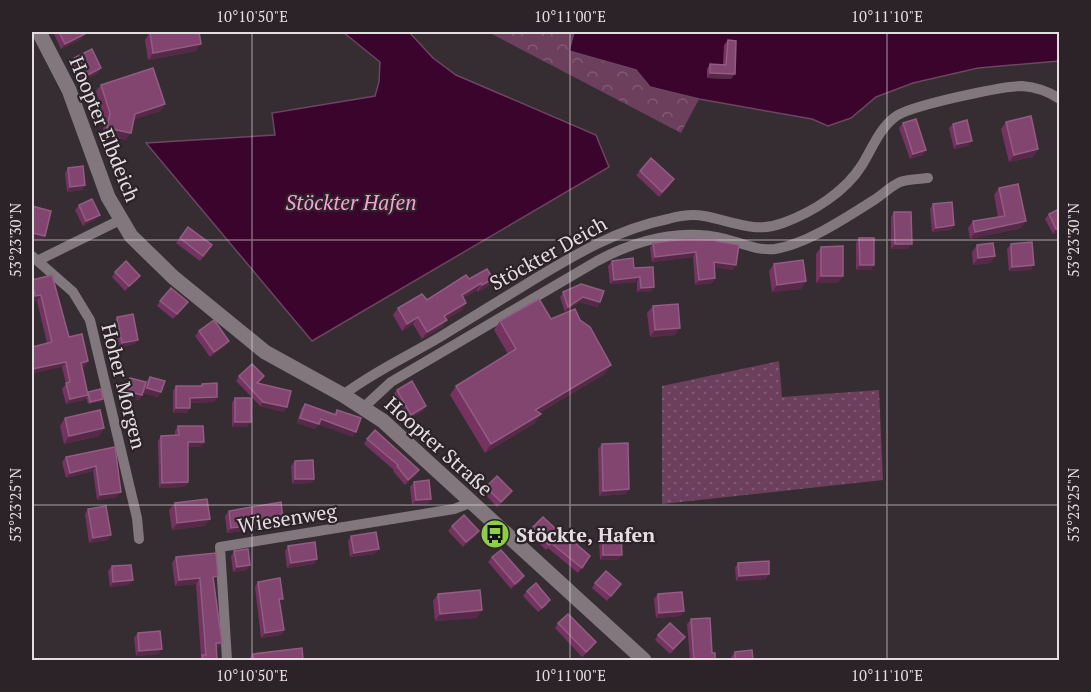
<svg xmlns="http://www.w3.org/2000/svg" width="1091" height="692" font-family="'PT Serif',serif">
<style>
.grass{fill:url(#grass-dots)}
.forest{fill:url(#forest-crowns)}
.water{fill:#3a042c;stroke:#6d4562;stroke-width:1.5}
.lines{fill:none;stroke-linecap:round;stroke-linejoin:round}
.street{stroke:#81777d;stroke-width:10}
.secondary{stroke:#81777d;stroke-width:15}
.wall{fill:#763362}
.shaded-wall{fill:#572948}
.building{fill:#82456f;stroke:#915d81;stroke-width:1.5}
.ticks{fill:none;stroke:#e4dee1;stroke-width:1.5;stroke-opacity:0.45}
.labels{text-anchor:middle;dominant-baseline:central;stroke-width:4.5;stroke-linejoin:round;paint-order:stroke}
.street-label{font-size:20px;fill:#e4dee1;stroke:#2b2327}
.poi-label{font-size:20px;font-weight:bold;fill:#e4dee1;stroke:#2b2327;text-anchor:start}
.water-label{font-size:21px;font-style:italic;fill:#f5a1d6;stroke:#2b2327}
.neatline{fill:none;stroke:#e4dee1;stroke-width:2}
.ticks-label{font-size:15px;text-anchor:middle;fill:#e4dee1}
</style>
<defs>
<pattern id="grass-dots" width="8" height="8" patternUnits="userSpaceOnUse" patternTransform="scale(1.5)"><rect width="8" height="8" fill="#6c3f5c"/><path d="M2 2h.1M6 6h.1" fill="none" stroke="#815a73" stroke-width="1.8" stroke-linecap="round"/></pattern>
<pattern id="forest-crowns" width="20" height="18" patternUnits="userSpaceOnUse" patternTransform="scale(1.5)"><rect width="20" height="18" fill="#6c3f5c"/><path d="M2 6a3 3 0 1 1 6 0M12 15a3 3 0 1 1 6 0" fill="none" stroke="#815a73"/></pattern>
</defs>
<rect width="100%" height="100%" fill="#352d31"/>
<polygon class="grass" points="779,361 782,397 879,390 883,480 662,504 662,386"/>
<polygon class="forest" points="488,32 573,32 570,51 636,70 651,87 699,99 681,133"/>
<g class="water">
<polygon points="343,32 409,32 433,58 456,75 596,135 609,167 312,341 146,143 275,135 272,113 375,96 379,82 380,62"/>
<polygon points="574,32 1060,32 1059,61 978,68 913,83 876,97 851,118 828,126 812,119 699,99 650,87 636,70 569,51"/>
</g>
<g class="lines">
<g class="street">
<polyline points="32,256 73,292 90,320 137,518 139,539"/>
<polyline points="39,260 120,220"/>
<path d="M343 395C373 372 408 356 440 337 471 318 502 299 533 280 576 254 618 229 668 219 679 216 693 214 704 216 732 221 754 234 783 223 813 212 845 192 862 165 872 149 879 129 895 117 908 106 1002 86 1022 86 1036 87 1048 91 1060 99"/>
<path d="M364 407 391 382 597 261C636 240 681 228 726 239 741 243 758 251 775 249 807 244 847 217 874 200 882 195 891 186 900 182 908 179 919 179 928 178"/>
<polyline points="227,660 220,547 454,509 470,503"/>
</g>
<polyline class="secondary" points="39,32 69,90 108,197 131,236 173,277 265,352 343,395 383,421 644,660"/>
</g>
<g class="wall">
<polygon points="53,32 84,32 81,39 61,49"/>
<polygon points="150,32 196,51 148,60 145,40"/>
<polygon points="728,40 731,79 707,78 707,69 710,64 723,64 724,45"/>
<polygon points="74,58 98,73 80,82 71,63"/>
<polygon points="101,85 165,104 160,111 134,119 126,140 102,135 105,120 96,91"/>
<polygon points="1006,122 1038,149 1033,157 1009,162 1001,129"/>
<polygon points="903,123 923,155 910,159 899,128"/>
<polygon points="953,124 968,146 954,149 949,128"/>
<polygon points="68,168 85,185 82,190 67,192 65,173"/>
<polygon points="640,171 671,184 659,197 636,175"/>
<polygon points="999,188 1026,221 1021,228 970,239 968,228 973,221 998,217 994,195"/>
<polygon points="933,204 954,225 951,230 932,232 930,209"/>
<polygon points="79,205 96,219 83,226 75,210"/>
<polygon points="894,212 908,249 891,249 891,217"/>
<polygon points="1049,214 1059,231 1053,234 1045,219"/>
<polygon points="188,227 212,245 200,261 176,243"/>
<polygon points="859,238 874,265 871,270 856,270 856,243"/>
<polygon points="716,241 733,270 714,267 715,278 712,283 695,285 693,257 652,262 650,248 653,243"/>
<polygon points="1011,244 1031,270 1009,271 1007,249"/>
<polygon points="977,245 995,256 990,263 973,265 972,252"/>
<polygon points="821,247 838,283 816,283 816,254"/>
<polygon points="612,261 634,268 654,287 651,292 637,292 637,282 610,284 608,266"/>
<polygon points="774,264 806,281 801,289 772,292 769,271"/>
<polygon points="115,272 140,276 136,281 125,291 112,277"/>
<polygon points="469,279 493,279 488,286 478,292 477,290 463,298 462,310 446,319 442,327 422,339 413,324 402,331 393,315 398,308 427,300"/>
<polygon points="32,280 69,337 88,361 84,367 82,367 87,392 103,399 102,401 88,404 86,397 84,400 66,404 62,389 66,384 62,367 47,343 37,301 32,302"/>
<polygon points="563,292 600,302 597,307 579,302 565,312 560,297"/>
<polygon points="160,301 184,307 173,319 157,306"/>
<polygon points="653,306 675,335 650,337 647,313"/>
<polygon points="117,317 138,340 134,344 119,348 114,322"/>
<polygon points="551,319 580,320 605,374 539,413 535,423 485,453 450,395 456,386 508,354 494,330 500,321"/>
<polygon points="199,331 229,341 225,346 210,357 195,336"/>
<polygon points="239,376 264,376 258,383 284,412 260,406 236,381"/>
<polygon points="150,377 158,397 143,393 146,382"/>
<polygon points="130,378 142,395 139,400 123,396 127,383"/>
<polygon points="202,384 217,397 214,402 190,403 187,413 173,413 173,391 176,386 200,386"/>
<polygon points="397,390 426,406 423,411 407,420 393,395"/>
<polygon points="235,398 247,427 232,427 232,403"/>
<polygon points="305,404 334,414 337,410 353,437 319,424 315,429 297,423 301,409"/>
<polygon points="65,418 104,428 99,436 64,444 60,426"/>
<polygon points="178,426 204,442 200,447 188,447 188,482 184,487 159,488 158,441 161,436 175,436 175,431"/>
<polygon points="367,439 416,475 405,485 393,471 394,470 364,444"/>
<polygon points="602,444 629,489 626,494 599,496 598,449"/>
<polygon points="115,447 117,497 97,500 93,471 66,478 62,462 66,457"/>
<polygon points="295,461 314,479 311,483 292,484 291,466"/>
<polygon points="414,482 431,499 428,504 412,505 410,487"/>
<polygon points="486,487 512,491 508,496 497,507 482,491"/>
<polygon points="175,503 210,519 204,526 172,530 169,510"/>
<polygon points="88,509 111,535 107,540 89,543 85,514"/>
<polygon points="229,511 280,525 251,528 250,530 227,533 225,516"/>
<polygon points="452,526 479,531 476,536 463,547 448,531"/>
<polygon points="532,528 572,544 590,556 578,573 548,548 546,550 528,533"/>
<polygon points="351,536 375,554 350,557 348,541"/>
<polygon points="603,536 618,560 600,560 599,541"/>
<polygon points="288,546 317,559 314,564 287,568 285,551"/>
<polygon points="234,551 247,570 233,572 231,556"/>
<polygon points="176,557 214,582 222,643 217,649 217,660 199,660 201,657 196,584 175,586 172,563"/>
<polygon points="492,557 521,581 511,589 488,562"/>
<polygon points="738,563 766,579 736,581 735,568"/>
<polygon points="112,566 129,585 110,587 108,571"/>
<polygon points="258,582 280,603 281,635 261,638 255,587"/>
<polygon points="595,583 621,584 607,601 592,588"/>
<polygon points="527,591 547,605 538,612 523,596"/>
<polygon points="438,594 477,618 435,621 433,601"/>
<polygon points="658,594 684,611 680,616 656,618 654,599"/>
<polygon points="691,619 712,653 715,660 690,660 687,624"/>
<polygon points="558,623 593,647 582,657 555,628"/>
<polygon points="138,633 159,654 136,656 134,638"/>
<polygon points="658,635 681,642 670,654 655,640"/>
<polygon points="735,652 753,660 732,660 731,657"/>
<polygon points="253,654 303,660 250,660 249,659"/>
</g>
<g class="shaded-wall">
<polygon points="85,34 81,39 61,49 65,44"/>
<polygon points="201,44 196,51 148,60 153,53"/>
<polygon points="101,68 98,73 80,82 84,77"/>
<polygon points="710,73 735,74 731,79 707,78"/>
<polygon points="165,104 160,111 131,121 135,114"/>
<polygon points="107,128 131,133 126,140 102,135"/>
<polygon points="972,141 968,146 954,149 957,144"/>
<polygon points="1038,149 1033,157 1009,162 1014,155"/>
<polygon points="926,150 923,155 910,159 913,154"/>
<polygon points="85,185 82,190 67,192 70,187"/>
<polygon points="100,215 96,219 83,226 86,221"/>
<polygon points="1026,221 1021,228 970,239 975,232"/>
<polygon points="954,225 951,230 932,232 936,228"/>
<polygon points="1059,228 1059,231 1053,234 1056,229"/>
<polygon points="32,233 45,236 42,241 32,239"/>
<polygon points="895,244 912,244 908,249 891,249"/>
<polygon points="696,252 693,257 652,262 655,257"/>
<polygon points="995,256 990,263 973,265 978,258"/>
<polygon points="714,262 736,265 733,270 710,267"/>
<polygon points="860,265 874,265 871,270 856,270"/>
<polygon points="1034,265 1031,270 1009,271 1012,267"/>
<polygon points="140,276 136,281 125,291 129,286"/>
<polygon points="821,276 843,276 838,283 816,283"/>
<polygon points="640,277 637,282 610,284 614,280"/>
<polygon points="715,278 712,283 695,285 699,280"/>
<polygon points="493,279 488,286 478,292 482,285"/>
<polygon points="806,281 801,289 772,292 777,285"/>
<polygon points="481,283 477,290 457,302 462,295"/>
<polygon points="654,287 651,292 637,292 641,288"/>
<polygon points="41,295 37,301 32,302 35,296"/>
<polygon points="583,297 600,302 597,307 579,302 565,312 568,307"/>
<polygon points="466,303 462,310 439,323 444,316"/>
<polygon points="418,317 413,324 402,331 407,324"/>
<polygon points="447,320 442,327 422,339 427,332"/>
<polygon points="680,328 675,335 650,337 655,330"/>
<polygon points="138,340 134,344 119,348 122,343"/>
<polygon points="229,341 225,346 210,357 214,352"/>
<polygon points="88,361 84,367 77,368 81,363"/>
<polygon points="66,362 62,367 32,374 32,369"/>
<polygon points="611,365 605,374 529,419 535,410"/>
<polygon points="147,388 161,392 158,397 143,393"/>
<polygon points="126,391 142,395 139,400 123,396"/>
<polygon points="88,395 84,400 66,404 70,399"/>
<polygon points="217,397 214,402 186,403 190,398"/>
<polygon points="103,399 102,401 88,404 90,402"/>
<polygon points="263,402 287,407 284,412 260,406"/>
<polygon points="426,406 423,411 407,420 411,415"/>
<polygon points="176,408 190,408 187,413 173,413"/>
<polygon points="541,414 535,423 485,453 491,444"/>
<polygon points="300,418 319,424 315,429 297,423"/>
<polygon points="321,419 356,432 353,437 317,424"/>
<polygon points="235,422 251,422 247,427 232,427"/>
<polygon points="104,428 99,436 64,444 69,436"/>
<polygon points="188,442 204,442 200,447 184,447"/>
<polygon points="96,466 93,471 66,478 70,473"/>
<polygon points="419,470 416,475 405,485 408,480"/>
<polygon points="295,479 314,479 311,483 292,484"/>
<polygon points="188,482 184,487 159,488 162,483"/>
<polygon points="629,489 626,494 599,496 603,491"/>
<polygon points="121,492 117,497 97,500 100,495"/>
<polygon points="431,499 428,504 412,505 416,500"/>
<polygon points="210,519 204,526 172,530 177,523"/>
<polygon points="283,520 280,525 251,528 250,530 227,533 231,528 253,523"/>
<polygon points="479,531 476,536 463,547 466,542"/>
<polygon points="111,535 107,540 89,543 93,538"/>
<polygon points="379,549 375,554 350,557 354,553"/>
<polygon points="603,555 622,555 618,560 600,560"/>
<polygon points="317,559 314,564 287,568 291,563"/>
<polygon points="250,565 247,570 233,572 237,567"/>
<polygon points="769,574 766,579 736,581 739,576"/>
<polygon points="524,576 521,581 511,589 515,584"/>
<polygon points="200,578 196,584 175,586 179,580"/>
<polygon points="133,580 129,585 110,587 113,582"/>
<polygon points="482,610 477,618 435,621 440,614"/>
<polygon points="684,611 680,616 656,618 659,613"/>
<polygon points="284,630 281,635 261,638 265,633"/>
<polygon points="216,643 222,643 218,649 212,649"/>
<polygon points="162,649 159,654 136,656 139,651"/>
</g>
<g class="building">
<polygon points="59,32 84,32 85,34 65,44"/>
<polygon points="150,32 199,32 201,44 153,53"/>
<polygon points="728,40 736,41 735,74 710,73 710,64 726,65"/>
<polygon points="92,49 101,68 84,77 74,58"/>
<polygon points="153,68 165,104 135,114 131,133 107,128 110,113 101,85"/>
<polygon points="1031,116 1038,149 1014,155 1006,122"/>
<polygon points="916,119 926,150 913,154 903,123"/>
<polygon points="967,120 972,141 957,144 953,124"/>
<polygon points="651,158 674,179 662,192 640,171"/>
<polygon points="83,166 85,185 70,187 68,168"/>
<polygon points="1018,184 1026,221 975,232 973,221 1005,216 999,188"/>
<polygon points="92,199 100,215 86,221 79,205"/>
<polygon points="952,202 954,225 936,228 933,204"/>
<polygon points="32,206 51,211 45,236 32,233"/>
<polygon points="1059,209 1059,228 1056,229 1049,214"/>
<polygon points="894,212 911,212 912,244 895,244"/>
<polygon points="188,227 212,245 203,256 180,238"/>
<polygon points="859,238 874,238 874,265 860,265"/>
<polygon points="686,239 716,240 716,241 739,245 736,265 714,262 715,278 699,280 696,252 655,257 653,243"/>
<polygon points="1032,242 1034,265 1012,267 1011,244"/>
<polygon points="993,243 995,256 978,258 977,245"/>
<polygon points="843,246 843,276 821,276 821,247"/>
<polygon points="633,258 634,268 653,267 654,287 641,288 640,277 614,280 612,261"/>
<polygon points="803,260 806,281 777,285 774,264"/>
<polygon points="126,261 140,276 129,286 115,272"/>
<polygon points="487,269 493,279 482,285 481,283 462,295 466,303 444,316 447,320 427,332 418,317 407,324 398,308 422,294 427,300 466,275 469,279"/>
<polygon points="52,275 69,337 82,334 88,361 81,363 88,395 70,399 66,383 70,382 66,362 32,369 32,347 52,342 41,295 35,296 32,280"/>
<polygon points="581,284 604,291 600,302 583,297 568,307 563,292"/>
<polygon points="171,288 188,302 177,314 160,301"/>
<polygon points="539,299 551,319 575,309 580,320 590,327 611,365 535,410 541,414 491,444 456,386 516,349 500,321"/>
<polygon points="678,304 680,328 655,330 653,306"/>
<polygon points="133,314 138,340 122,343 117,317"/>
<polygon points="214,320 229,341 214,352 199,331"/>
<polygon points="252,364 264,376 257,383 291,391 287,407 263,402 239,376"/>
<polygon points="150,377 165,381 161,392 147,388"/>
<polygon points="130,378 146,382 142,395 126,391"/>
<polygon points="412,381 426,406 411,415 397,390"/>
<polygon points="217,383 217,397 190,398 190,408 176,408 176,386 202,386 202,384"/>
<polygon points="101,389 103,399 90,402 88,392"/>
<rect x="235" y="398" width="16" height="24"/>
<polygon points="305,404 336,415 337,410 361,418 356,432 321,419 319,424 300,418"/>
<polygon points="100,410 104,428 69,436 65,418"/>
<polygon points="178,426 203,426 204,442 188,442 188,482 162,483 161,436 179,435"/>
<polygon points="375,430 419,470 408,480 397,466 398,465 367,439"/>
<polygon points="628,443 629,489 603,491 602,444"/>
<polygon points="115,447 121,492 100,495 96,466 70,473 66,457"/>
<polygon points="313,460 314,479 295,479 295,461"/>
<polygon points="497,476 512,491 501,502 486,487"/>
<polygon points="429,480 431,499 416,500 414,482"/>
<polygon points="207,499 210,519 177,523 175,503"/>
<polygon points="281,502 283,520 253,523 253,525 231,528 229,511"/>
<polygon points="106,506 111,535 93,538 88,509"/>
<polygon points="464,515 479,531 466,542 452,526"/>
<polygon points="543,517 572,544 574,542 590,556 582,568 551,543 549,545 532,528"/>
<polygon points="376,532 379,549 354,553 351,536"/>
<polygon points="603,536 621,536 622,555 603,555"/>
<polygon points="315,542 317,559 291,563 288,546"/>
<polygon points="248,549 250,565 237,567 234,551"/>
<polygon points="501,550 524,576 515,584 492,557"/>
<polygon points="216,553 218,576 213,577 222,643 216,643 217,660 203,660 202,655 206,655 200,578 179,580 176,557"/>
<polygon points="769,561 769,574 739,576 738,563"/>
<polygon points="131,565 133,580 113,582 112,566"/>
<polygon points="606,571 621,584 611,596 595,583"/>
<polygon points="280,578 283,599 279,599 284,630 265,633 258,582"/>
<polygon points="536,583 550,600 542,608 527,591"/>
<polygon points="480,590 482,610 440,614 438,594"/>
<polygon points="682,592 684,611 659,613 658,594"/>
<polygon points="568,614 596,642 586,652 558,623"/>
<polygon points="710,618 712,653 715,653 715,660 694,660 691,619"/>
<polygon points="670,623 685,637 673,649 658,635"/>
<polygon points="160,631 162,649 139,651 138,633"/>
<polygon points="302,648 303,660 254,660 253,654"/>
<polygon points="752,650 753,660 735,660 735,652"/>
</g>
<path class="ticks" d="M252 32V660M570 32V660M887 32V660M32 240H1060M32 505H1060"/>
<defs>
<g id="bus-disc" transform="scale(1.5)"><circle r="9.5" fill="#8dce44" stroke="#2b2327"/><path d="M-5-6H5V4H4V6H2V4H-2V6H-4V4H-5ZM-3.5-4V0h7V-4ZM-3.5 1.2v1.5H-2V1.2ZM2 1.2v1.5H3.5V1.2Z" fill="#111"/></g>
</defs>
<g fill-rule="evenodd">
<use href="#bus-disc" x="495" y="534"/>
</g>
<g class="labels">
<g class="street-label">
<text transform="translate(105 129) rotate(68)">Hoopter Elbdeich</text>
<text transform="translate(548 253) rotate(-29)">Stöckter Deich</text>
<text transform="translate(124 386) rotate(76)">Hoher Morgen</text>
<text transform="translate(439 446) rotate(42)">Hoopter Straße</text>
<text transform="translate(287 518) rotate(-9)">Wiesenweg</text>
</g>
<g class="poi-label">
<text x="516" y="534">Stöckte, Hafen</text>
</g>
<g class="water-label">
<text x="351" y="202">Stöckter Hafen</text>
</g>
</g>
<rect width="1091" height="692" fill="none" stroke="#2b2327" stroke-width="66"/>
<rect x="33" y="33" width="1025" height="626" class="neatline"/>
<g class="ticks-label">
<text x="252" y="22">10°10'50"E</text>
<text x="570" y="22">10°11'00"E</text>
<text x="887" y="22">10°11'10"E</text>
<text transform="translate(16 240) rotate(-90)" y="5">53°23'30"N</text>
<text transform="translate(1074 240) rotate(-90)" y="5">53°23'30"N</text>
<text transform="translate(16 505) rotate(-90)" y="5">53°23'25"N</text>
<text transform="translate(1074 505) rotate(-90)" y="5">53°23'25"N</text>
<text x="252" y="681">10°10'50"E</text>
<text x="570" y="681">10°11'00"E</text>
<text x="887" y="681">10°11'10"E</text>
</g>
</svg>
